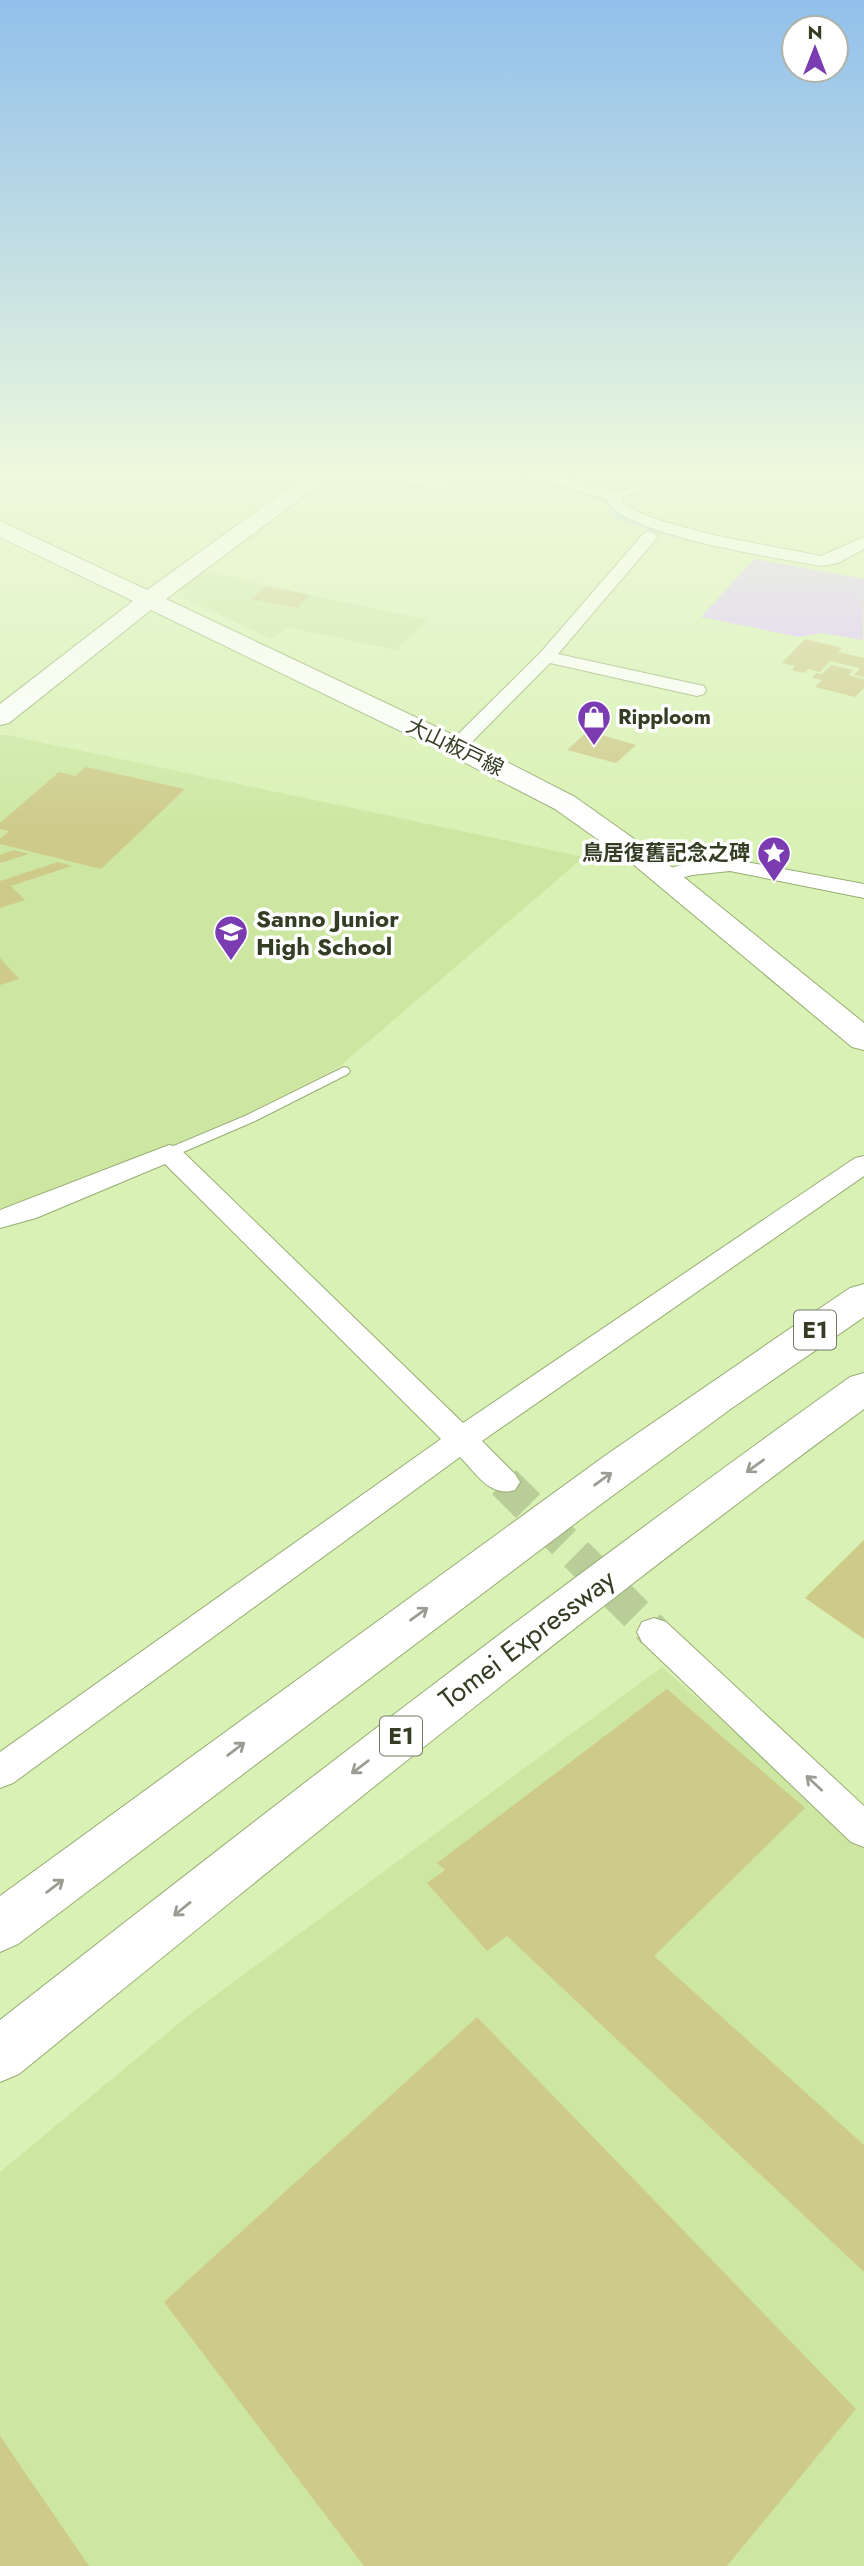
<svg xmlns="http://www.w3.org/2000/svg" width="864" height="2566" font-family="Jost,'Noto Sans JP',sans-serif">
<style>
.built{fill:#cde7a3}
.green{fill:#dec2ff}
.lines{fill:none;stroke-linecap:round;stroke-linejoin:round}
.stream{stroke:#afd1f0;stroke-width:6}
.building{fill:#ceca8a}
.street-tunnel{stroke:#b8cd97;stroke-width:34;stroke-dasharray:34 17;stroke-linecap:butt}
.lane-casing{stroke:#97ad73;stroke-width:2}
.street-casing{stroke:#97ad73;stroke-width:2}
.secondary-casing{stroke:#97ad73;stroke-width:2}
.highway-casing{stroke:#97ad73;stroke-width:2}
.lane{fill:#fff;fill-rule:evenodd}
.street{fill:#fff;fill-rule:evenodd}
.secondary{fill:#fff;fill-rule:evenodd}
.highway{fill:#fff;fill-rule:evenodd}
.oneway{stroke:#9a9e92}
.labels{text-anchor:middle;dominant-baseline:central;stroke-width:7;stroke-linejoin:round;paint-order:stroke}
.far-poi-label{font-size:21px;font-weight:bold;fill:#353e25;stroke:#fff;text-anchor:start}
.far-street-label{font-size:21px;fill:#353e25;stroke:#fff}
.shield{fill:#fff;stroke:#727866;stroke-width:2}
.shield-label{font-size:23px;font-weight:bold;fill:#353e25}
.poi-label{font-size:24px;font-weight:bold;fill:#353e25;stroke:#fff;text-anchor:start}
.near-street-label{font-size:28px;fill:#353e25;stroke:#fff}
</style>
<rect width="100%" height="100%" fill="#d9f1b4"/>
<g class="built">
<polygon points="201,571 428,620 396,650 287,627 272,639 186,599 180,589"/>
<polygon points="0,735 7,735 584,857 339,1067 260,1108 35,1203 0,1212"/>
<polygon points="662,1667 864,1847 864,2566 0,2566 0,2172 190,2014"/>
</g>
<polygon class="green" points="754,559 864,579 863,640 822,633 799,637 701,617"/>
<g class="lines">
<polyline class="stream" points="509,472 603,498 608,500 619,517 676,535"/>
</g>
<g class="building">
<polygon points="265,587 311,595 297,608 251,599"/>
<polygon points="805,639 842,648 838,652 864,658 864,677 854,675 860,668 830,661 820,672 808,669 804,673 792,670 795,666 782,663"/>
<polygon points="831,665 853,670 848,675 864,679 864,688 855,697 815,687 822,680 812,678 816,673 822,674"/>
<polygon points="588,731 636,745 616,763 567,750"/>
<polygon points="86,767 185,789 101,869 0,844 0,839 9,831 0,829 0,823 59,772 75,776"/>
<polygon points="14,850 29,854 0,863 0,855"/>
<polygon points="58,862 72,866 11,886 25,900 0,908 0,881"/>
<polygon points="0,958 19,979 0,985"/>
<polygon points="864,1540 864,1639 805,1598"/>
<polygon points="667,1689 805,1808 654,1956 864,2145 864,2272 507,1936 487,1951 427,1883 445,1870 437,1863"/>
<polygon points="477,2017 856,2409 727,2566 364,2566 164,2302"/>
<polygon points="0,2436 89,2566 0,2566"/>
</g>
<g class="lines">
<polyline class="street-tunnel" points="504,1482 654,1632"/>
<g class="lane-casing">
<g id="lane">
<polygon points="650,472 659,472 634,494 613,498 609,496 628,490"/>
<polygon points="344,1067 348,1068 350,1071 348,1074 255,1121 174,1156 164,1156 163,1153 164,1150 247,1115"/>
</g>
</g>
<g class="street-casing">
<g id="street">
<polygon points="371,472 403,472 449,482 451,485 443,490 379,477"/>
<path d="M522 472H547L619 493 624 503 636 511 658 520 713 535 821 556 864 537V549L838 563 821 566C779 558 623 536 606 499L525 475Z"/>
<polygon points="650,531 658,536 656,539 558,654 704,686 706,690 704,694 697,696 550,663 463,751 449,751 446,747 449,743 540,653 644,533"/>
<polygon points="730,859 864,884 864,898 730,871 692,875 664,883 656,881 653,876 656,871 692,863"/>
<path d="M169 1145 178 1147 463 1423 855 1158 864 1156V1176L482 1441 515 1474 520 1482 515 1490C490 1498 476 1473 460 1457L13 1783 0 1788V1752L441 1439 165 1164 36 1218 0 1228V1210Z"/>
<polygon points="654,1618 666,1622 864,1806 864,1847 851,1842 642,1642 637,1632 642,1622"/>
</g>
</g>
<g class="secondary-casing">
<polygon id="secondary" points="311,472 336,472 166,599 466,741 575,797 654,853 864,1023 864,1050 852,1047 634,865 555,809 446,753 151,610 9,723 0,725 0,704 133,601 0,537 0,521 147,590"/>
</g>
<g class="highway-casing">
<g id="highway">
<polygon points="864,1284 864,1317 732,1408 589,1513 18,1944 0,1952 0,1896 606,1455 801,1321 850,1288"/>
<path d="M864 1373V1409C575 1622 297 1847 19 2074L0 2082V2020C279 1801 560 1584 850 1377Z"/>
</g>
</g>
<use href="#lane" class="lane"/>
<use href="#street" class="street"/>
<use href="#secondary" class="secondary"/>
<use href="#highway" class="highway"/>
</g>
<defs><path id="oneway-shaft" d="M-6 0H5M1.5-3L5.5 0L1.5 3" fill="none" stroke-width="1.6" stroke-linecap="round" stroke-linejoin="round" transform="scale(1.75)"/></defs>
<g class="oneway">
<use href="#oneway-shaft" transform="translate(755 1466) rotate(144)"/>
<use href="#oneway-shaft" transform="translate(603 1479) rotate(-36)"/>
<use href="#oneway-shaft" transform="translate(419 1614) rotate(-36)"/>
<use href="#oneway-shaft" transform="translate(236 1749) rotate(-37)"/>
<use href="#oneway-shaft" transform="translate(360 1767) rotate(143)"/>
<use href="#oneway-shaft" transform="translate(814 1783) rotate(-137)"/>
<use href="#oneway-shaft" transform="translate(55 1886) rotate(-37)"/>
<use href="#oneway-shaft" transform="translate(182 1909) rotate(141)"/>
</g>
<linearGradient id="sky" x2="0" y2="1"><stop stop-color="#91c0eb"/><stop offset="0.57" stop-color="#eef9dd"/><stop offset="1" stop-color="#eef9dd" stop-opacity="0"/></linearGradient>
<rect width="864" height="831" fill="url(#sky)"/>
<defs>
<g id="shop-pin" transform="scale(1.75)"><path d="M0 17L-7.5 6A9.5 9.5 0 1 1 7.5 6Z" fill="#7b3cb1" stroke="#fff"/><path d="M-5-2.5h2.3a2.7 3.5 0 0 1 5.4 0H5L5.5 6h-11ZM-1.5-2.5h3a1.5 2.3 0 0 0-3 0Z" fill="#fff"/></g>
<g id="sight-pin" transform="scale(1.75)"><path d="M0 17L-7.5 6A9.5 9.5 0 1 1 7.5 6Z" fill="#7b3cb1" stroke="#fff"/><path d="M0-6L1.8-2.2L6-1.7L2.9 1.2L3.7 5.4L0 3.3L-3.7 5.4L-2.9 1.2L-6-1.7L-1.8-2.2Z" fill="#fff"/></g>
<g id="school-pin" transform="scale(1.75)"><path d="M0 17L-7.5 6A9.5 9.5 0 1 1 7.5 6Z" fill="#7b3cb1" stroke="#fff"/><path d="M0-5L7-2L0 1L-7-2ZM-4 1L0 2.5L4 1V4Q0 6-4 4Z" fill="#fff"/></g>
</defs>
<g fill-rule="evenodd">
<use href="#shop-pin" x="594" y="717"/>
<use href="#sight-pin" x="774" y="853"/>
<use href="#school-pin" x="231" y="932"/>
</g>
<g class="labels">
<g class="far-poi-label">
<text x="618" y="717">Ripploom</text>
<text x="750" y="853" text-anchor="end">鳥居復舊記念之碑</text>
</g>
<g class="far-street-label">
<text transform="translate(455 747) rotate(26)">大山板戸線</text>
</g>
<g class="shield">
<rect x="794" y="1310.5" width="42" height="39" rx="5"/>
<rect x="380" y="1716.5" width="42" height="39" rx="5"/>
</g>
<g class="shield-label">
<text x="815" y="1330">E1</text>
<text x="401" y="1736">E1</text>
</g>
<g class="poi-label">
<text x="256" y="918">Sanno Junior<tspan x="256" dy="28">High School</tspan></text>
</g>
<g class="near-street-label">
<text transform="translate(527 1639) rotate(-37)">Tomei Expressway</text>
</g>
</g>
<g transform="translate(815 49)"><circle r="33" fill="#ffffff" stroke="#aeb2a8" stroke-width="2"/>
<path d="M0-5L12 26L0 18L-12 26Z" fill="#7b3cb1"/>
<text y="-10" font-size="19" font-weight="bold" text-anchor="middle" fill="#353e25">N</text>
</g>
</svg>
